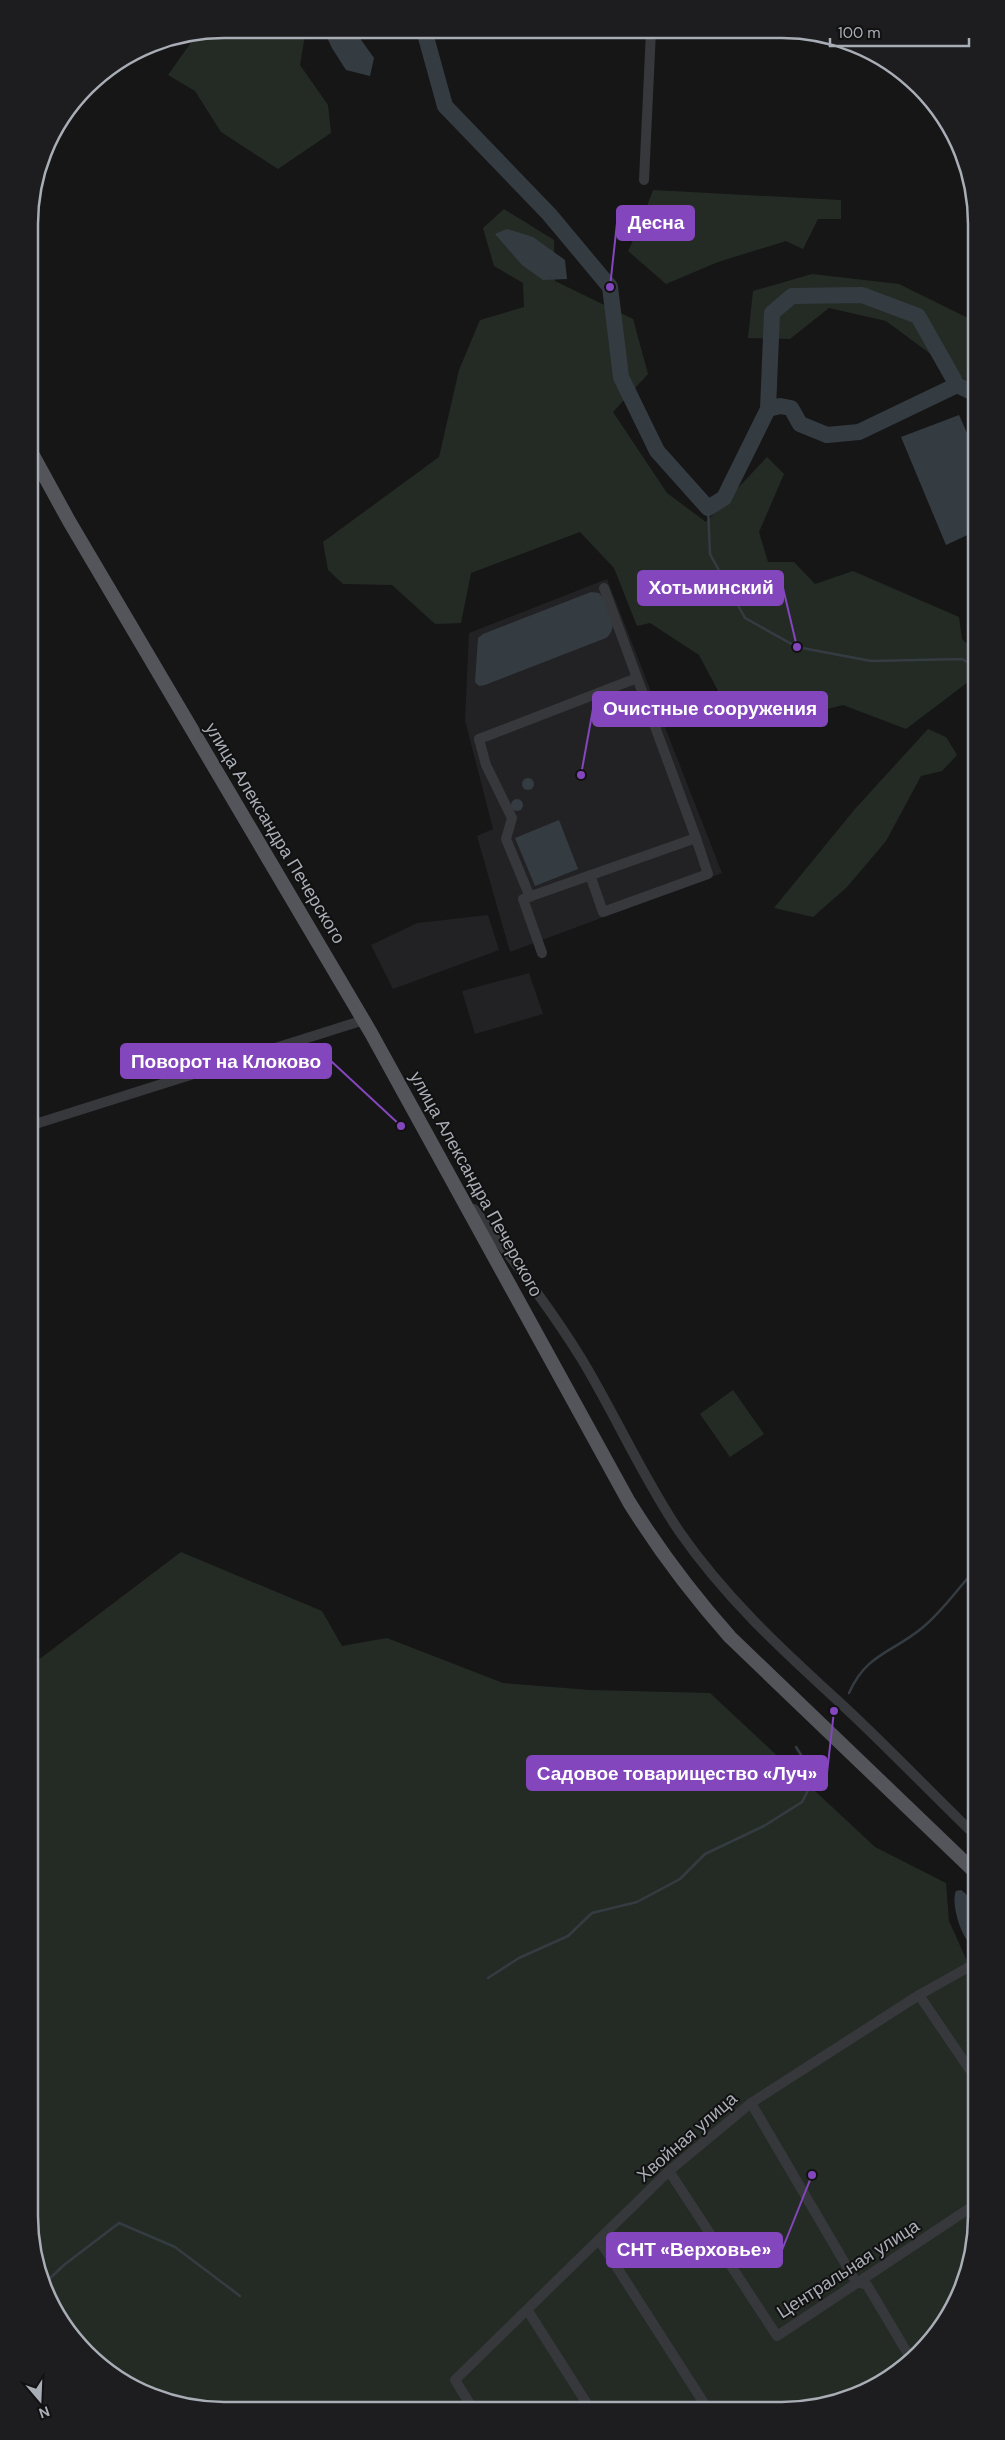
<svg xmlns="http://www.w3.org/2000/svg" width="1005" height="2440" font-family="'DM Sans',sans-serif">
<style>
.built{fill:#222224}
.green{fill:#242b25}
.water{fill:#343c42}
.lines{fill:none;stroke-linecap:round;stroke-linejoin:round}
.stream{stroke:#343c42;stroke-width:2.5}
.river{stroke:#343c42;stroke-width:16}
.minor{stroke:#37383c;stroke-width:10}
.major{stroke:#53555a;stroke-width:14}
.labels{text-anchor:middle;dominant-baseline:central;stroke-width:4;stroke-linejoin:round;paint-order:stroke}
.street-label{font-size:18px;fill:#a9adb5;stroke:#111112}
.rim{fill:none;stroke:#a9adb5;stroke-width:2.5}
.leader{fill:none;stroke:#8446bd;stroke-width:2}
.callout-dot{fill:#8446bd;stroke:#111112;stroke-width:2}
.callout{fill:#8446bd;stroke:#8446bd;stroke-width:2}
.callout-label{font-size:19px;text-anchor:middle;font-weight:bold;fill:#fff}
</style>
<rect width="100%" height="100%" fill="#161617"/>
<g class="built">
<polygon points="607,579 722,873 510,952 477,836 493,829 465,720 469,633"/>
<polygon points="488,915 499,950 393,989 371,945 417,923"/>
<polygon points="529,973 543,1014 475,1034 462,991"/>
</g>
<g class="green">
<polygon points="224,29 306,29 300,65 328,105 331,133 278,169 221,132 195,91 168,75 197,34"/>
<polygon points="653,190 841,200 841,219 818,219 803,249 786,241 718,262 666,284 628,251 639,228"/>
<polygon points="504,209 554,240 555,281 633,319 648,374 613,412 667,493 706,522 767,457 784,474 759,532 768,562 794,562 815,584 853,571 959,617 962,639 976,652 976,676 906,729 843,705 771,724 734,721 699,655 650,623 637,626 614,568 580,532 471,573 461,623 435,624 392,585 343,584 328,570 323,542 439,457 459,370 480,320 524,307 523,283 494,266 483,228"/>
<polygon points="812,274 899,284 976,322 976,385 967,381 886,321 829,308 790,339 748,338 753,291"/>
<polygon points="928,729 946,737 957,755 942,771 921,776 886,841 847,887 813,917 774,908 855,809"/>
<polygon points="733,1390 764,1434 730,1457 700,1414"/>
<polygon points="181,1552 322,1611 342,1646 387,1638 503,1683 590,1690 710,1693 875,1847 946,1883 949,1921 967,1961 976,1957 976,2229 966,2279 936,2335 889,2379 832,2405 781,2411 186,2408 138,2391 95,2363 55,2314 35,2267 29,2217 29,1667"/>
</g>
<g class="water">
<polygon points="323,29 354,30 374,58 370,76 346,70 332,48"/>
<polygon points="507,229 533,237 565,260 567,279 543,280 522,265 495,234"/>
<polygon points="959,415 976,453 976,531 946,545 901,437"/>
<path d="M591 592 599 593C610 605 620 627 606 638L485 685 479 686 475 682 478 638 483 634Z"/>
<circle cx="528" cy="784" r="6"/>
<circle cx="517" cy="805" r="6"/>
<polygon points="559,820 578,869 535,886 515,838"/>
<path d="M961 1890C980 1902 976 1929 976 1948 963 1945 950 1903 956 1891Z"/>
</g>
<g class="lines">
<g class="stream">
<polyline points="708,508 710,554 745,618 797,647 871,661 962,659 976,667"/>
<path d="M849 1693C867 1653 892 1653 922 1628 942 1612 958 1588 976 1569"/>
<polyline points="488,1978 519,1958 568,1936 592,1913 637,1902 680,1879 705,1854 764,1826 802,1802 815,1777 796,1747"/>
<polyline points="43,2285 64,2265 119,2223 175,2247 240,2296"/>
</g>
<g class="river">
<polyline points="424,30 445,106 549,214 610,287 621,377 657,451 708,508 724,498 768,409 772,313 792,296 862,295 918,316 957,385 976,394"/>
<polyline points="768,409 780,406 791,408 800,424 827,435 859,432 957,385"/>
</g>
<g class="minor">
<polyline points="644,180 651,31"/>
<polyline points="590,875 603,912 708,874 696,838"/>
<polyline points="530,897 506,839 512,818 486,765 479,739 637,678"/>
<polyline points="542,953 523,899 696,838 604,588"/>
<polyline points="29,1126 364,1020"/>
<path d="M474 1209C511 1258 549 1306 581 1358 615 1414 642 1476 679 1531 724 1596 779 1647 837 1700 885 1744 929 1791 976 1836"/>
<polyline points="919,1995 976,2079"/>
<polyline points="751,2103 856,2282"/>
<polyline points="669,2171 777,2336 976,2204"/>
<polyline points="600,2241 709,2411"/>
<polyline points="856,2282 867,2285 911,2359"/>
<polyline points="528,2311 591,2410"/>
<polyline points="473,2409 455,2380 669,2171 751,2103 919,1995 976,1963"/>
</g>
<path class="major" d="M29 448 69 521 371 1033 629 1502C660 1552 691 1593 730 1637L976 1873"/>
</g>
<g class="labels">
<g class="street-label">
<text transform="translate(275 833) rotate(59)">улица Александра Печерского</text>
<text transform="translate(476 1184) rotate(61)">улица Александра Печерского</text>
<text transform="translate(687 2137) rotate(-41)">Хвойная улица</text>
<text transform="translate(848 2269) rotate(-33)">Центральная улица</text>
</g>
</g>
<path d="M0 0H1005V2440H0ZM224 38H782A186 186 0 0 1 968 224V2216A186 186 0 0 1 782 2402H224A186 186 0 0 1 38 2216V224A186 186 0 0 1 224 38Z" fill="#1d1d1f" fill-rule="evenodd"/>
<path class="rim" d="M224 38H782A186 186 0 0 1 968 224V2216A186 186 0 0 1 782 2402H224A186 186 0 0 1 38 2216V224A186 186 0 0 1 224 38Z"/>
<path class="leader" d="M610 287L617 223M797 647L783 588M581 775L593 709M401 1126L331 1061M834 1711L827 1773M812 2175L782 2250"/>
<g class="callout-dot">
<circle cx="610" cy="287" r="5"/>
<circle cx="797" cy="647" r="5"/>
<circle cx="581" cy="775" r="5"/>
<circle cx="401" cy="1126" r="5"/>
<circle cx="834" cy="1711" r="5"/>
<circle cx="812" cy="2175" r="5"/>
</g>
<g class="callout">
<rect x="617" y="206" width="77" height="34" rx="5"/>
<rect x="638" y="571" width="145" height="34" rx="5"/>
<rect x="593" y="692" width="234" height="34" rx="5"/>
<rect x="121" y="1044" width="210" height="34" rx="5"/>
<rect x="527" y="1756" width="300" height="34" rx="5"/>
<rect x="607" y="2233" width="175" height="34" rx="5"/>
</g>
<g class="callout-label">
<text x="656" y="229">Десна</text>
<text x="711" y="594">Хотьминский</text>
<text x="710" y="715">Очистные сооружения</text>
<text x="226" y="1068">Поворот на Клоково</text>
<text x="677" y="1780">Садовое товарищество «Луч»</text>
<text x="694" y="2256">СНТ «Верховье»</text>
</g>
<g transform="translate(40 2400) rotate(161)" stroke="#111112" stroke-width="4" paint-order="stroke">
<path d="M0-4L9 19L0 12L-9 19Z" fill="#a9adb5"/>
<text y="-8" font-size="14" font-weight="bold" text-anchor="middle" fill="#a9adb5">N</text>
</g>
<path d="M830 38v8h139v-8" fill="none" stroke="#a9adb5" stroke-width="2.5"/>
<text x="838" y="38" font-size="15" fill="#a9adb5" stroke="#111112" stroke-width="4" paint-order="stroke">100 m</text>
</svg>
